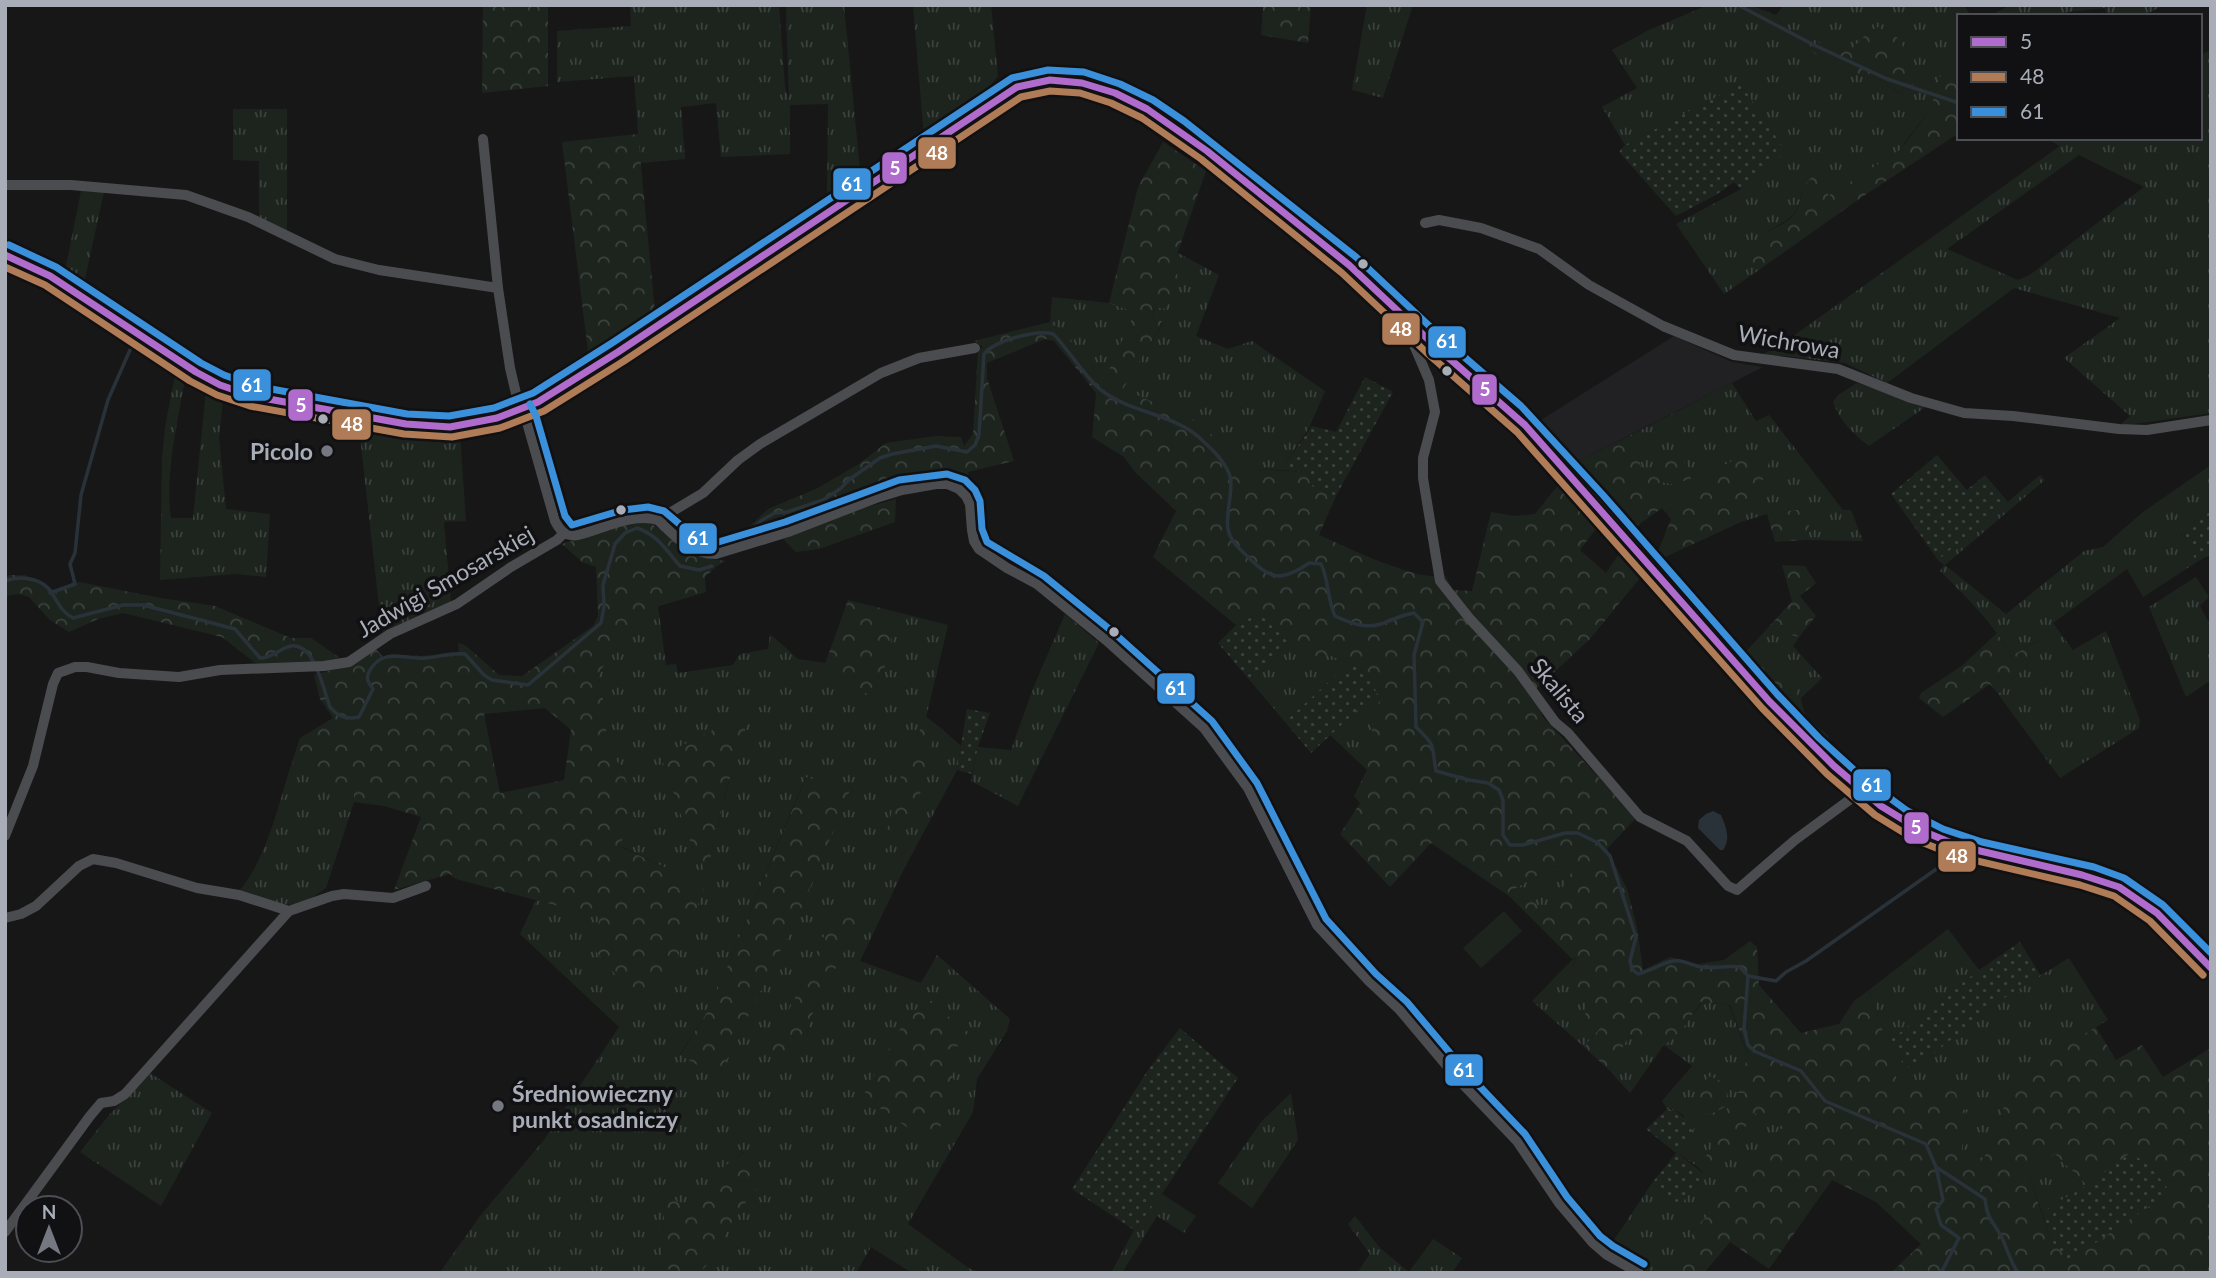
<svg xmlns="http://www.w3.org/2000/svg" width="2216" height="1278" font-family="Lato,sans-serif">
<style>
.built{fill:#212123}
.grass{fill:url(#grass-tufts);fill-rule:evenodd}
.forest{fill:url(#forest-crowns);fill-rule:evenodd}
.garden{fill:url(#garden-dots)}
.pitch{fill:#1d241e}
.water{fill:#2a3239}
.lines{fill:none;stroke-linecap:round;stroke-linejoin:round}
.stream{stroke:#2a3239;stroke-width:3.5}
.minor{stroke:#4b4c50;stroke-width:10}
.tertiary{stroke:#4b4c50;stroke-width:14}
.bus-1-casing{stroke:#111113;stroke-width:12}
.bus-2-casing{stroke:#111113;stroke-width:12}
.bus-3-casing{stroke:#111113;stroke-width:12}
.bus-1{stroke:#b06ccc;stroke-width:7}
.bus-2{stroke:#b07c57;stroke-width:7}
.bus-3{stroke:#3a90db;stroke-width:7}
.bus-dot{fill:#a8adb8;stroke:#111113;stroke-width:2.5}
.poi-dot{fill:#757880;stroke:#111113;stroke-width:2.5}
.labels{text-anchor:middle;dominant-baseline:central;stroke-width:7;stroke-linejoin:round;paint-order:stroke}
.street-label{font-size:23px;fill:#a8adb8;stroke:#111113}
.poi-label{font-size:23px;font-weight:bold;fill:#a8adb8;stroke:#111113;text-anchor:end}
.line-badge{stroke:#111113;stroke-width:2.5}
.badge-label{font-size:19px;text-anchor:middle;font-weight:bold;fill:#fff}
</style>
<defs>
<pattern id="grass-tufts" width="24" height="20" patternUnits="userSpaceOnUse" patternTransform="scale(1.75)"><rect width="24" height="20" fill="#1d241e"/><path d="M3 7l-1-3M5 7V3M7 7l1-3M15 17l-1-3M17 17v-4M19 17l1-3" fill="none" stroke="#3b413d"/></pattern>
<pattern id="forest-crowns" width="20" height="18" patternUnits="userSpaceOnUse" patternTransform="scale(1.75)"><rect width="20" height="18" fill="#1d241e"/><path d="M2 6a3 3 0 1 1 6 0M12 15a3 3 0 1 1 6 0" fill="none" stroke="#3b413d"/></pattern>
<pattern id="garden-dots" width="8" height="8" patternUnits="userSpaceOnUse" patternTransform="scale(1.75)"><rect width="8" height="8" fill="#1d241e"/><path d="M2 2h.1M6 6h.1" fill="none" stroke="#3b413d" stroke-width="1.8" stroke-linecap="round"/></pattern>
</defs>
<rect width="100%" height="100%" fill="#171717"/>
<polygon class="built" points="1674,336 1732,362 1763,367 1577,462 1541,420"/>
<g class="grass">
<polygon points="630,5 779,5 785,88 789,100 786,5 844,5 861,180 827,199 828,104 790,105 790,154 721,157 716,103 681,107 685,159 640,163 634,76 557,82 557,31 631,26"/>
<polygon points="913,5 991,5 998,76 985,92 924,137"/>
<polygon points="1367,5 1413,5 1383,98 1352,90"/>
<path d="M1708 5H1750L1776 15 1784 5H1964L1971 16H1959V57L1946 60 1929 112 1910 135 1899 151 1828 196 1802 191C1798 225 1779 219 1759 239 1754 243 1752 253 1750 259L1759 270 1724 294 1676 224 1741 189 1783 154 1782 146 1741 84 1625 145 1602 107 1637 88 1612 50 1649 30ZM1868 32 1903 95 1878 80 1839 70 1850 51Z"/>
<polygon points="2011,5 2164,5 2143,16 2108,16 2105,8 2068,12 2063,16 1989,16"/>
<path d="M2211 50V413L2119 426 2130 416 2064 358 2120 318 2014 288 1887 383 1845 363 1785 356H1760L1782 344 2060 146 2045 138H2200V55ZM2079 155 2144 187 2031 274 2018 280 1947 249Z"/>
<polygon points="233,109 287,109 287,232 259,218 259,161 233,160"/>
<polygon points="81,191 104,192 84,283 65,271"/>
<polygon points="1176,252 1219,275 1196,336 1228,349 1252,341 1325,391 1309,428 1281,470 1252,469 1242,473 1236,461 1211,434 1185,412 1155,403 1122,389 1163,323 1152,317"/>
<path d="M1052 297 1109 303 1135 312 1105 380C1083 362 1074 338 1050 322Z"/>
<path d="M175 375 185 380C177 424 165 473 171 518H193L206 391 223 399 219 437 226 509 270 514 266 577 235 574 160 580 162 459 165 427Z"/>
<polygon points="1732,383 1756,421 1769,415 1843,510 1851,510 1863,541 1806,540 1810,529 1803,509 1767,514 1741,522 1740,507 1764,478 1768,462 1703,478 1666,513 1655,500 1660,482 1673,484 1676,455 1643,476 1633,434"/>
<path d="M1857 383 1927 406 1869 446C1853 434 1840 421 1833 402L1838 395Z"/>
<polygon points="359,428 437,437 460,435 466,521 444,522 451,602 382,632"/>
<path d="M2211 465V511L2179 531 2197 562 2143 597 2127 569 2053 623 2073 650 2106 631 2140 720 2139 728 2060 778 1998 694 2043 649 2037 641 2011 656C1993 622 1967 598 1940 571L1944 565 1938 560 2040 475 2045 480 1945 565 2006 614 2084 551 2103 547 2143 512Z"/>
<polygon points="2196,577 2209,597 2200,606 2211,627 2211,680 2186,697 2149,607"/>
<path d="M658 606 666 665 676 664 678 673 733 665 740 654 768 649 770 634 798 659 826 663 821 675 878 698 897 612 948 625 926 718 904 764 882 852 893 842 928 749 941 728 961 746 957 770 904 869 860 961 921 983 937 955 1010 1019 1007 1031 977 1079 973 1112 908 1224 967 1267 979 1273H912L871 1247 856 1273H700L713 1258 736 1214 755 1190 744 1152 723 1168 694 1216 665 1192 662 1267 679 1273 441 1271 480 1216 544 1140 619 1027 520 934 536 900 600 917 705 887 625 848 618 846 632 820 630 794 622 767 605 749 607 719 598 674 643 611ZM750 712 725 795 707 872 692 847 661 756ZM805 778 849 791 802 907 718 1077 680 1054 711 1006ZM853 907 859 922 811 1017 807 1033 771 1048 827 930Z"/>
<polygon points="1065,614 1099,643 1018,806 971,781 978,747 1011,750 1034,686"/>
<path d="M1767 629 1799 637 1793 646 1822 678 1801 698C1802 703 1803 710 1806 715 1814 727 1833 734 1834 750L1781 695 1797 696 1796 680 1777 665 1749 648Z"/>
<polygon points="1288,642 1306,657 1329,655 1349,663 1285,722 1252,683"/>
<polygon points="1377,692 1380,697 1366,753 1367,770 1330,735"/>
<path d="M292 762 345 803 354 789V802L326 888 301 905 276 904 239 891C267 859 279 802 292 762Z"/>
<polygon points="1553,866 1574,868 1546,917 1520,895 1511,898 1506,894"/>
<polygon points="1948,929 1979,970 1887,1043 1869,990"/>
<polygon points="1576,956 1569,982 1586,1002 1600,1027 1584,1047 1532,1001"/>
<polygon points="2069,958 2108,1020 2050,1055 2004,1107 1984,1158 1961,1152 1967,1114 1903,1087 1896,1077 1901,1059 1911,1070 1999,1001"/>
<polygon points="1702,1002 1729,1005 1748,1056 1737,1092 1746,1093 1734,1104 1727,1106 1725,1129 1698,1167 1676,1152 1684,1116 1677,1111 1667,1109 1662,1101 1692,1066 1664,1045 1630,1093 1610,1071 1628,1037 1680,1032"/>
<polygon points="150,1073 212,1113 161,1206 80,1152 109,1115"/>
<polygon points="1291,1093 1298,1140 1252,1208 1218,1183 1261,1122"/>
<path d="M1756 1113 1785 1121 1751 1171 1693 1230 1682 1273C1647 1273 1634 1268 1606 1246H1610L1652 1183 1680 1205 1704 1174 1707 1176Z"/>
<polygon points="2055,1154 2087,1185 2042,1212 2028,1173"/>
<polygon points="1162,1194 1196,1216 1184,1233 1157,1216 1122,1273 1111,1273 1134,1230"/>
<polygon points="1355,1216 1380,1248 1409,1272 1433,1239 1462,1258 1452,1273 1357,1273 1370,1254 1348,1224"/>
</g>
<g class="forest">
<polygon points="483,5 548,5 548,86 482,93"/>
<polygon points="1263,5 1311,5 1308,43 1261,35"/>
<polygon points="1878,27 1900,39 1916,81 1904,95 1878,80 1839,70 1807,48 1821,42 1850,51 1868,32"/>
<path d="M1959 57V133L1862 197 1759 270 1750 259C1752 253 1754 243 1759 239 1768 229 1783 226 1792 217 1808 200 1794 185 1821 171L1828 176V196L1899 151 1929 112 1946 60Z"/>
<polygon points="638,134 655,312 589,359 562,142"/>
<path d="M1163 142 1206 171 1174 263 1179 281 1164 309 1155 307 1152 317 1163 322 1123 389 1155 403 1185 412 1211 434 1236 461 1242 473 1252 469 1306 472 1312 486 1336 496 1319 535C1345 546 1421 584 1445 575L1453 590 1472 591 1491 512 1514 516 1535 514 1563 479 1601 522 1580 550 1606 573 1624 547 1644 573 1590 639 1536 689 1542 716 1636 818 1607 849 1627 889 1637 927 1643 970 1670 957 1698 964 1724 960 1750 941 1757 947 1759 985 1801 1033 1839 1024 1854 1001 1869 990 1887 1043 1901 1059 1896 1077 1903 1087 1960 1080 1956 1094 1967 1114 1961 1152 1984 1158 2004 1107 2050 1055 2096 1027 2116 1060 2142 1045 2163 1077 2211 1048V1273H1891L1921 1244 1876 1202 1832 1180 1769 1269 1730 1242 1704 1273H1682L1693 1230 1751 1171 1784 1121 1756 1113 1707 1177 1698 1167 1725 1129 1727 1106 1707 1116 1694 1104 1708 1076C1727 1081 1727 1087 1727 1106L1734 1104 1745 1093H1737L1748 1055 1730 1005 1701 1002 1680 1032 1665 1045 1636 1036 1628 1037 1610 1071 1584 1047 1600 1028 1585 1024 1586 1002 1569 982 1576 957 1572 959 1511 898 1519 895 1533 900 1546 916 1574 868 1553 866 1506 894 1431 843 1390 887 1340 834 1360 803 1354 796 1367 770 1366 753 1380 697 1359 667 1329 655 1306 657 1276 632 1259 613 1236 625 1153 557 1176 511 1135 472 1124 457 1092 437 1096 393 1054 341 1045 339 987 363V378L1014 461 968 472 970 496 945 480 916 482 866 496 764 535 730 545 768 509 818 488 859 464 886 443 936 436 961 437 964 446 973 434 978 351 983 347 974 341 1050 322 1065 332 1094 370 1105 379 1135 312 1109 303 1138 187ZM2055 1154 2087 1185 2051 1240 2028 1173Z"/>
<polygon points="1633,434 1643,476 1676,455 1688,466 1691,479 1673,484 1660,482 1655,500 1662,508 1634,528 1577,462"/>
<polygon points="1733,460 1769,462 1764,478 1740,507 1741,522 1663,558 1658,552 1671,519 1666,513 1703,478"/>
<polygon points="896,499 895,522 819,549 796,552 783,539 853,511"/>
<polygon points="1803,509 1810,529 1806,540 1775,542 1767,514"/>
<path d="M634 522 650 523 710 559 726 561 717 566 705 577 706 592 643 611 598 674 607 719 605 749 622 767 630 794 632 820 619 846 705 886 675 964 641 1005 593 948 600 917 456 879 450 874 394 890 421 817 384 806 354 802V790L345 803 292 762 300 738 333 718 320 699 314 675 338 668 376 649 383 657 392 654 421 656 459 652 458 643 465 645 499 675 522 676 593 626 598 616 596 567 582 562 562 544ZM545 708 571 730 564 780 500 793 484 714Z"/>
<polygon points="1782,565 1805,566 1816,583 1800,596 1816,616 1799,637 1767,629 1792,601"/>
<polygon points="10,575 25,575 54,590 79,582 161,598 215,606 291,638 311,638 340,658 330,662 259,666 222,637 123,613 98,619 69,632 50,620 29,597 19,594 5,596 5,577"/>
<polygon points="848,600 897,612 878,698 821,675"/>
<polygon points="1997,633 2011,656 2038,641 2043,649 1998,694 1990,684 1943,717 1919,698 1921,693 1963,665"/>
<polygon points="1749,648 1777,665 1796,680 1797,696 1781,695 1744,654"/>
<polygon points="751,711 725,794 707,873 692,847 661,756"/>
<polygon points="926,717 941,728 928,749 932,761 920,794 893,842 881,853 904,764"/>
<polygon points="806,777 850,790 802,907 718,1077 680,1055 711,1006"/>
<polygon points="853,906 859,922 811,1017 807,1033 798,1038 773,1072 771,1048 827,930"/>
<polygon points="933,1001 953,1021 978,1039 947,1050 956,1091 942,1120 935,1147 871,1102 865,1092 900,1029 922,1002"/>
<polygon points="745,1152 756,1190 736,1214 713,1258 700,1273 679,1273 662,1267 665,1191 694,1216 723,1167"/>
</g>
<g class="garden">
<polygon points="1741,84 1782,146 1784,154 1741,189 1734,182 1716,195 1676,216 1619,152 1625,145"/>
<polygon points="1365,377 1393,392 1336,496 1312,486 1306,472 1281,470 1312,426 1336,432"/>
<polygon points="1937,455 1967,490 1985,475 2008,502 1938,560 1891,494"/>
<polygon points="2211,511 2211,554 2197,562 2179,531"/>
<polygon points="1259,613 1288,642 1252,683 1218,643 1236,625"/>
<polygon points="1349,663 1359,667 1377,692 1311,753 1285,722"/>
<polygon points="967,709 990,713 978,747 972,774 957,770"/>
<polygon points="2020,942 2041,976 1999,1001 1912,1071 1887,1043 1979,970"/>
<polygon points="1180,1028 1238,1078 1162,1194 1134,1230 1072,1189 1148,1070"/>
<polygon points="1667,1109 1676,1111 1695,1127 1676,1152 1704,1174 1680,1205 1652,1183 1676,1153 1646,1129"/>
<polygon points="2130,1153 2150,1165 2170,1192 2069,1261 2051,1240 2042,1212 2087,1185"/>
</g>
<polygon class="pitch" points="1504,911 1522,931 1481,968 1463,948"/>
<path class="water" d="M1713 811 1721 815C1726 827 1731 839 1723 850H1720L1698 828 1699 820 1706 814Z"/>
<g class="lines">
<g class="stream">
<polyline points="1738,5 1812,44 1887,79 1959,103"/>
<path d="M741 540 762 520 775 513 787 512 823 500 840 489 850 479 880 458 892 454 936 446 967 452 975 445 979 435 984 354C994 341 1037 329 1053 334 1058 336 1088 381 1101 390 1132 414 1178 414 1204 442 1213 450 1226 464 1230 476 1234 492 1225 512 1228 529 1230 541 1238 547 1246 555 1269 578 1279 584 1309 563L1321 564C1329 580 1327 599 1335 616 1350 623 1365 629 1381 624 1393 620 1401 615 1414 613L1423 622 1414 655 1416 727C1438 748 1431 745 1436 771L1469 780 1488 783 1499 790 1503 800V835L1510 845H1523L1565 833H1578L1598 843 1610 856 1636 937 1630 961 1632 969 1638 974C1649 971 1659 965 1669 962 1682 958 1689 965 1701 967 1714 969 1727 965 1740 967L1748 976 1744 1029 1748 1045 1754 1051 1801 1071 1825 1101 1926 1144 1936 1167 1985 1199C1988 1221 1991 1218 2001 1236 2007 1248 2010 1261 2018 1273"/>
<path d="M5 581C18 576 37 577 48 588 56 597 60 612 73 618L123 605H143L235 629 260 658C273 658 280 648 291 646 315 643 323 689 330 707 337 716 347 720 359 717L373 689C368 682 365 678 370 670 384 647 405 660 426 658 439 657 452 652 465 654L484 675 492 680 528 685 601 623 604 607 603 585 615 544 625 533 637 528C658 535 666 550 680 566L699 570 712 566"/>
<polyline points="50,593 75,584 70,564 75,553 81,495 108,400 130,350"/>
<polyline points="1748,976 1776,981 1786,972 1806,961 1952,858"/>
<polyline points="1936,1167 1943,1200 1936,1209 1941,1225 1959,1238 1941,1273"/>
</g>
<g class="minor">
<path d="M483 139 498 288 510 368 518 402 526 419 555 521C560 531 566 537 578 535 603 529 633 512 658 520 676 537 690 554 716 554L788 532 876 498 902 490 936 484H947L959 489 966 496 970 504 972 530 974 541 979 549 1007 568 1037 584 1106 640 1204 728 1248 788 1317 925 1369 981 1399 1009 1458 1079 1517 1141 1559 1203 1593 1243 1607 1255 1639 1273"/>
<polyline points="5,185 71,185 186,195 248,217 335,259 379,270 498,288"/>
<polyline points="1425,223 1439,220 1481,228 1539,249 1589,285 1663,326 1734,355 1838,369 1911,398 1964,413 2013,416 2119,429 2147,430 2211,420"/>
<polyline points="1406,318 1411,338 1429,380 1435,412 1423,458 1423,478 1440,581 1470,619 1518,671 1555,722 1568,733 1640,817 1687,841 1728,886 1737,890 1795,840 1852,798 1860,789"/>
<polyline points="658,520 703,493 738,460 760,444 881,373 919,358 975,348"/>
<polyline points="5,836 33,766 53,684 58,673 75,667 87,667 119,673 179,677 220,670 324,666 349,662 390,634 457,604 511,567 557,540 564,533"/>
<polyline points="5,918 21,914 36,906 79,866 93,859 116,863 197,888 239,895 289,911 332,896 344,894 393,898 426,886"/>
<polyline points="5,1232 90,1116 101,1103 114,1101 125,1094 289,911"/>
</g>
<path class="tertiary" d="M5 255 50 276 196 372 220 385 252 396 406 424 450 427 497 418 538 402 618 352 1017 87C1103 54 1197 144 1259 193 1299 225 1340 255 1378 290 1397 307 1414 326 1433 344 1463 372 1497 395 1525 425 1588 492 1648 563 1708 632 1762 694 1816 756 1881 806 1932 845 1984 854 2045 867 2069 872 2096 876 2119 887 2155 904 2183 940 2211 968"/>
<g class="bus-1-casing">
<polyline id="bus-1" points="5,255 50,276 196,372 220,385 252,396 406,424 450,427 497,418 538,402 618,352 1017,87 1050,80 1082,83 1115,93 1147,109 1207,151 1349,265 1433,344 1525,425 1769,701 1834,766 1881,806 1920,830 1959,846 2082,875 2119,887 2157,913 2211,968"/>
</g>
<g class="bus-2-casing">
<polyline id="bus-2" points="5,267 45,285 190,381 217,395 250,406 404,434 452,437 500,428 544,411 624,361 1021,97 1050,91 1080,93 1111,103 1142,118 1201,159 1342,273 1426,352 1517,432 1762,708 1827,774 1875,815 1914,839 1956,856 2080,885 2114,896 2150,921 2203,975"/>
</g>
<g class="bus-3-casing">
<g id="bus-3">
<polyline points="9,245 56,267 201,363 224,375 255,386 407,414 449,416 494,408 533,393 612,343 1012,78 1048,70 1084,72 1120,84 1153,100 1184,121 1356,257 1440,336 1521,406 1603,495 1777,694 1819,738 1864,779 1906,810 1943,829 1982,842 2094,867 2124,878 2163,905 2211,953"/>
<polyline points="530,404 536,416 565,516 572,525 623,510 648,507 664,511 696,538 715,543 785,522 899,480 947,474 965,480 975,490 980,501 982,529 987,542 1044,576 1113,632 1212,721 1257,783 1326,919 1376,974 1407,1002 1466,1072 1525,1134 1567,1197 1600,1236 1613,1246 1644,1264"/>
</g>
</g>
<use href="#bus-1" class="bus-1"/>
<use href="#bus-2" class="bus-2"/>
<use href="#bus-3" class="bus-3"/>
</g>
<g class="bus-dot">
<circle cx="1363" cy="264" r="6"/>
<circle cx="1447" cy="371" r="6"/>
<circle cx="323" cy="419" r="6"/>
<circle cx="621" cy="510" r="6"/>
<circle cx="1114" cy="632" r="6"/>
</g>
<g class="poi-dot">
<circle cx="327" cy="451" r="7"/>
<circle cx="498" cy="1106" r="7"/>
</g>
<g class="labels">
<g class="street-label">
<text transform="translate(1789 341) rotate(10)">Wichrowa</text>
<text transform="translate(445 581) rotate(-30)">Jadwigi Smosarskiej</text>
<text transform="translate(1560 690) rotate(50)">Skalista</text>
</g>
<g class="poi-label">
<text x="313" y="451">Picolo</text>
<text x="512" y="1093" text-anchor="start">Średniowieczny<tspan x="512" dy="26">punkt osadniczy</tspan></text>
</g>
</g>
<g class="line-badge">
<rect x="917" y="136" width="40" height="34" rx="7" fill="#b07c57"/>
<rect x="881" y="151" width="27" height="34" rx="7" fill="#b06ccc"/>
<rect x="832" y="167" width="40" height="34" rx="7" fill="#3a90db"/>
<rect x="1381" y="312" width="40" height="34" rx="7" fill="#b07c57"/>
<rect x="1427" y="325" width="40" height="34" rx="7" fill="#3a90db"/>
<rect x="232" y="368" width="40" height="34" rx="7" fill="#3a90db"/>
<rect x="1471" y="373" width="27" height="33" rx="7" fill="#b06ccc"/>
<rect x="287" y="388" width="27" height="34" rx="7" fill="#b06ccc"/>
<rect x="331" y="408" width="41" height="33" rx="7" fill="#b07c57"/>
<rect x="678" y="522" width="40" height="33" rx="7" fill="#3a90db"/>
<rect x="1156" y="672" width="40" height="33" rx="7" fill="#3a90db"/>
<rect x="1852" y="768" width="40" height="34" rx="7" fill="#3a90db"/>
<rect x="1903" y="811" width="27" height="34" rx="7" fill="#b06ccc"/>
<rect x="1937" y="840" width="40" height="33" rx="7" fill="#b07c57"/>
<rect x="1444" y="1053" width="40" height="34" rx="7" fill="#3a90db"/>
</g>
<g class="badge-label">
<text x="937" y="160">48</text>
<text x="895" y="175">5</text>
<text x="852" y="191">61</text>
<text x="1401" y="336">48</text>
<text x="1447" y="348">61</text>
<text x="252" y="392">61</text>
<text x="1485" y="396">5</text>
<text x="301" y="412">5</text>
<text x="352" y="431">48</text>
<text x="698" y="545">61</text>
<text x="1176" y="695">61</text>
<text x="1872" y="792">61</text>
<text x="1916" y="834">5</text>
<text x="1957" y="863">48</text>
<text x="1464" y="1077">61</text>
</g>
<rect width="2216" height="1278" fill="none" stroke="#a8adb8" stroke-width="14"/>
<rect x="1957" y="14" width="245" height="126" fill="#111113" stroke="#4d4f55" stroke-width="2"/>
<rect x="1971" y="37" width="35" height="10" fill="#b06ccc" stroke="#4d4f55" stroke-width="2"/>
<text x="2020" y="49" font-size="21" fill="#a8adb8">5</text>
<rect x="1971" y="72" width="35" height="10" fill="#b07c57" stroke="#4d4f55" stroke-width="2"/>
<text x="2020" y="84" font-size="21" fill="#a8adb8">48</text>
<rect x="1971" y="107" width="35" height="10" fill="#3a90db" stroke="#4d4f55" stroke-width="2"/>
<text x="2020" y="119" font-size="21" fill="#a8adb8">61</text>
<g transform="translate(49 1229)"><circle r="33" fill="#111113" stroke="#4d4f55" stroke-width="2"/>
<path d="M0-5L12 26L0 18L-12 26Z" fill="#757880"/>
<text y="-10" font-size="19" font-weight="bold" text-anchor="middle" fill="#a8adb8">N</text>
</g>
</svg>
